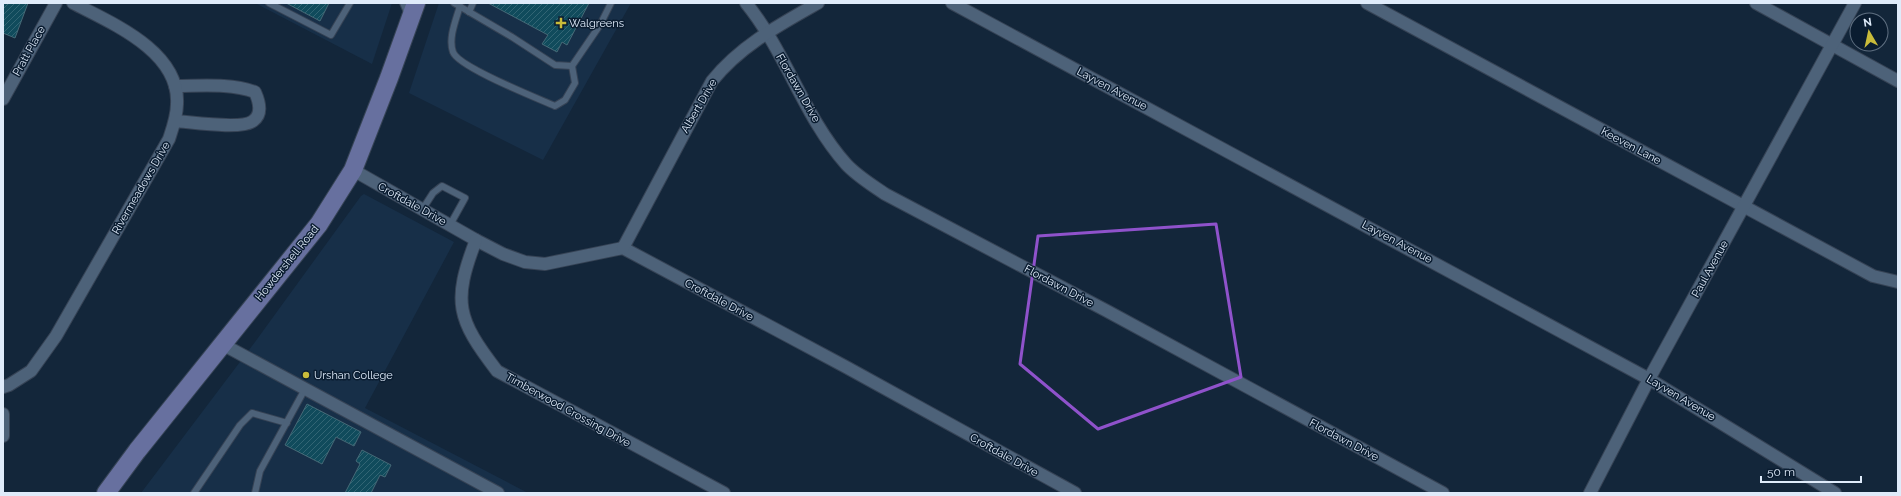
<svg xmlns="http://www.w3.org/2000/svg" width="1901" height="496" font-family="Raleway,sans-serif">
<style>
.built{fill:#172f48}
.building{fill:url(#building-hatch);stroke:#456976}
.lines{fill:none;stroke-linecap:round;stroke-linejoin:round}
.lane-casing{stroke:#364355;stroke-width:8}
.street-casing{stroke:#364355;stroke-width:14}
.primary-casing{stroke:#364355;stroke-width:20}
.lane{stroke:#4d6279;stroke-width:6}
.street{stroke:#4d6279;stroke-width:12}
.primary{stroke:#67709f;stroke-width:18}
.marked{fill:none;stroke:#8f52cb;stroke-width:3;stroke-linejoin:round}
.poi-dot{fill:#c9bb3a;stroke:#0a1c30;stroke-width:1.5}
.labels{text-anchor:middle;dominant-baseline:central;stroke-width:3;stroke-linejoin:round;paint-order:stroke}
.poi-label{font-size:11px;fill:#dfebfa;stroke:#0a1c30;text-anchor:start}
.street-label{font-size:11px;fill:#dfebfa;stroke:#0a1c30}
</style>
<defs>
<pattern id="building-hatch" width="6" height="6" patternUnits="userSpaceOnUse"><rect width="6" height="6" fill="#104b5c"/><path d="M-1 1l2-2M0 6l6-6M5 7l2-2" fill="none" stroke="#326574"/></pattern>
</defs>
<rect width="100%" height="100%" fill="#13263a"/>
<g class="built">
<polygon points="255,3 392,3 372,64"/>
<polygon points="439,3 631,3 543,160 409,93"/>
<polygon points="364,194 454,242 365,408 528,493 141,493 255,342 361,196"/>
</g>
<g class="building">
<polygon points="3,3 28,3 15,38 3,33"/>
<polygon points="286,3 329,3 320,21"/>
<polygon points="488,3 589,3 567,45 562,42 557,52 542,44 548,35"/>
<polygon points="307,404 361,432 354,446 336,437 322,464 285,445"/>
<polygon points="362,450 391,465 385,477 380,475 371,493 345,493 360,464 356,461"/>
</g>
<g class="lines">
<g class="lane-casing">
<g id="lane">
<polyline points="269,3 331,35 350,3"/>
<polyline points="403,3 408,14"/>
<polyline points="454,3 512,37 555,65 572,66 600,25 611,3"/>
<path d="M460 6C456 20 448 38 453 52 458 67 537 98 555 106L565 100 575 83 572 66"/>
<polyline points="469,12 473,3"/>
<polyline points="422,210 433,193 442,186 465,198 450,225"/>
<polyline points="194,493 240,425 252,413 287,423"/>
<polyline points="255,493 260,471 305,389"/>
</g>
</g>
<g class="street-casing">
<g id="street">
<path d="M746 3C786 52 804 117 846 164 857 176 872 185 885 194L1107 311 1443 493"/>
<polyline points="952,3 1649,379 1835,493"/>
<polyline points="1367,3 1873,276 1898,282"/>
<polyline points="1756,3 1898,81"/>
<path d="M175 86C202 86 230 83 255 92 259 101 263 114 253 121 241 130 191 122 175 121"/>
<polyline points="3,99 56,3"/>
<polyline points="353,170 476,240 503,254 525,262 545,264 623,248 846,367 1075,493"/>
<path d="M476 240C452 302 457 319 497 371L724 493"/>
<path d="M623 248 712 81C740 46 779 25 818 3"/>
<polyline points="222,344 498,493"/>
<path d="M3 387 9 385 31 371 56 336 169 139C173 127 177 116 177 104 180 51 111 23 73 3"/>
<polyline points="3,414 3,436"/>
<polyline points="1590,493 1649,379 1855,3"/>
</g>
</g>
<g class="primary-casing">
<polyline id="primary" points="106,493 137,451 319,224 353,170 389,78 416,3"/>
</g>
<use href="#lane" class="lane"/>
<use href="#street" class="street"/>
<use href="#primary" class="primary"/>
</g>
<path class="marked" d="M1216 224 1241 377 1098 429 1020 364 1038 236Z"/>
<g class="poi-dot">
<path d="M559 17h4v4h4v4h-4v4h-4v-4h-4v-4h4z"/>
<circle cx="306" cy="375" r="4"/>
</g>
<g class="labels">
<g class="poi-label">
<text x="569" y="23">Walgreens</text>
<text x="314" y="375">Urshan College</text>
</g>
<g class="street-label">
<text transform="translate(29 51) rotate(-61)">Pratt Place</text>
<text transform="translate(798 88) rotate(60)">Flordawn Drive</text>
<text transform="translate(1112 89) rotate(28)">Layven Avenue</text>
<text transform="translate(699 106) rotate(-60)">Albert Drive</text>
<text transform="translate(1631 146) rotate(28)">Keeven Lane</text>
<text transform="translate(141 188) rotate(-60)">Rivermeadows Drive</text>
<text transform="translate(412 204) rotate(29)">Croftdale Drive</text>
<text transform="translate(1397 242) rotate(28)">Layven Avenue</text>
<text transform="translate(287 263) rotate(-51)">Howdershell Road</text>
<text transform="translate(1710 269) rotate(-61)">Paul Avenue</text>
<text transform="translate(1059 286) rotate(28)">Flordawn Drive</text>
<text transform="translate(719 300) rotate(28)">Croftdale Drive</text>
<text transform="translate(1681 398) rotate(31)">Layven Avenue</text>
<text transform="translate(568 410) rotate(29)">Timberwood Crossing Drive</text>
<text transform="translate(1344 440) rotate(28)">Flordawn Drive</text>
<text transform="translate(1004 455) rotate(29)">Croftdale Drive</text>
</g>
</g>
<rect width="1901" height="496" fill="none" stroke="#dfebfa" stroke-width="8"/>
<g transform="translate(1869 32) rotate(351)"><circle r="19" fill="#0a1c30" stroke="#5f6f81"/>
<path d="M0-3L7 15L0 10L-7 15Z" fill="#c9bb3a"/>
<text y="-6" font-size="11" font-weight="bold" text-anchor="middle" fill="#dfebfa">N</text>
</g>
<path d="M1761 476v6h100v-6" fill="none" stroke="#dfebfa" stroke-width="2"/>
<text x="1767" y="476" font-size="12" fill="#dfebfa" stroke="#0a1c30" stroke-width="3" paint-order="stroke">50 m</text>
</svg>
